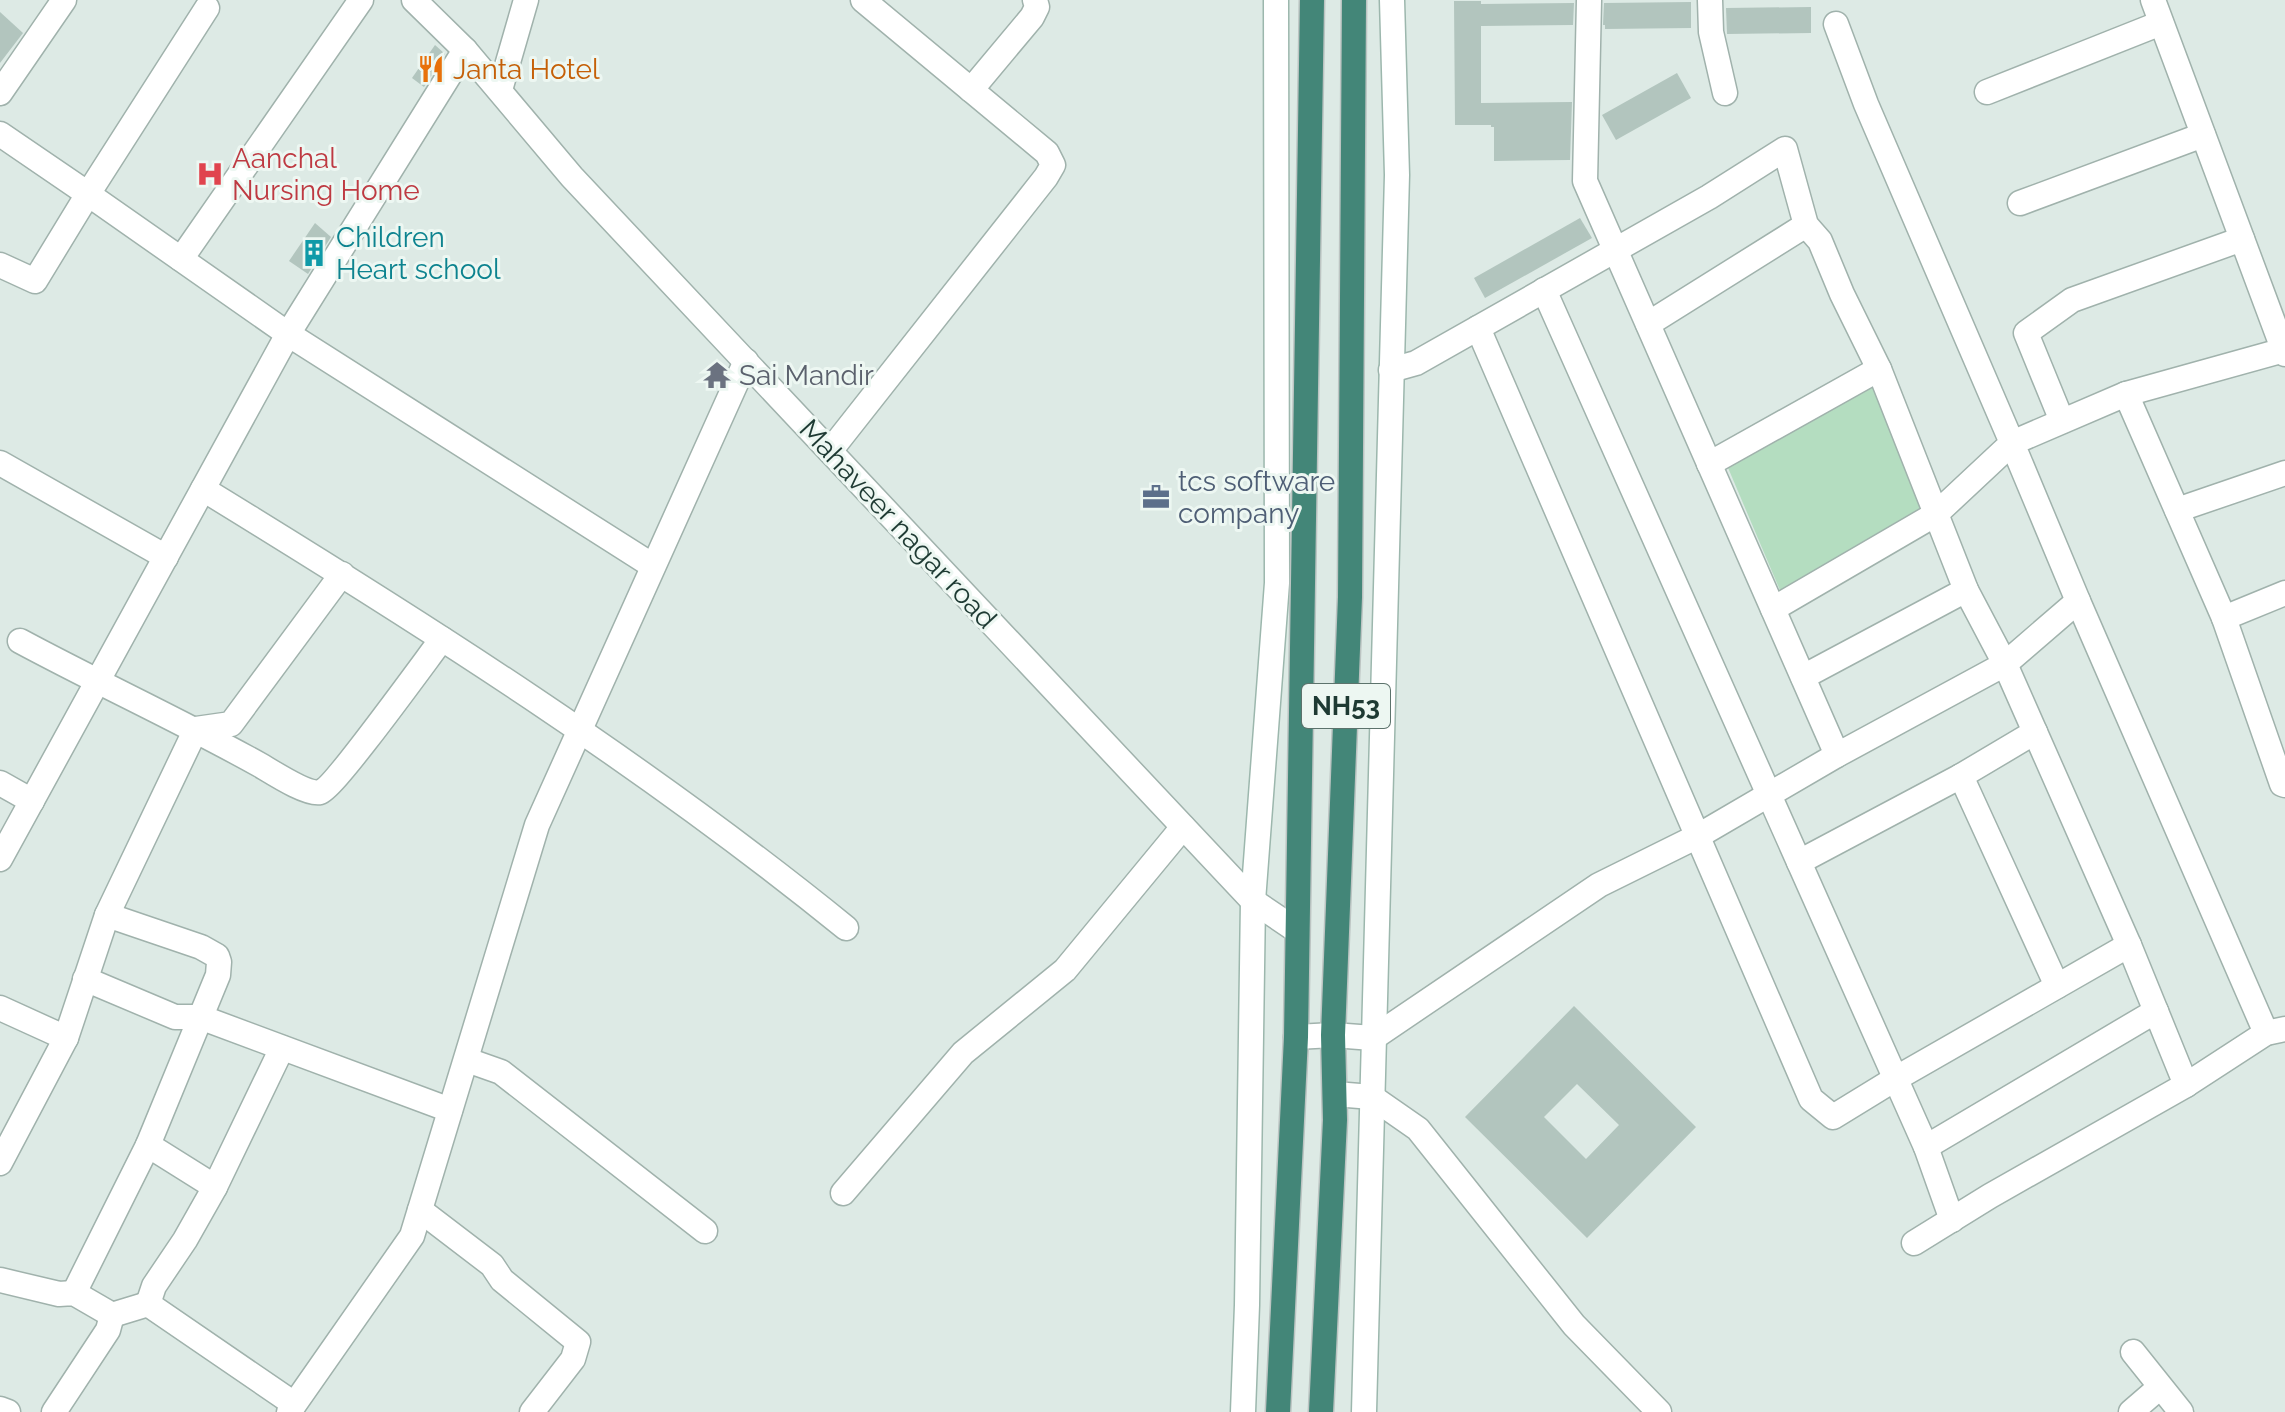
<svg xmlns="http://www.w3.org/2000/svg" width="2285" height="1412" font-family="Raleway,sans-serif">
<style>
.green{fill:#b4ddc0}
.building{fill:#b2c5be;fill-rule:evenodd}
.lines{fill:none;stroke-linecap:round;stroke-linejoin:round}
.minor-casing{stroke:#a0b2ac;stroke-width:27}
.tertiary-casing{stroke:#a0b2ac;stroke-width:27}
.secondary-casing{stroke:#9cb7ad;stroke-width:27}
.trunk-casing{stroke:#bcc4c2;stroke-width:27}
.minor{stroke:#fff;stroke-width:24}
.tertiary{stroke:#fff;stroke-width:24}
.secondary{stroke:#fff;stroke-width:24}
.trunk{stroke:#438678;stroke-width:24}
.labels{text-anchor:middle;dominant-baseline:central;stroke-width:6;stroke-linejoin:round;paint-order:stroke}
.shield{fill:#edf7f2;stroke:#5c736c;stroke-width:2}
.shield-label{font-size:26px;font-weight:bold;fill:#1e3a33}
.food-label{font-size:28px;fill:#c56008;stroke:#edf7f2;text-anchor:start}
.health-label{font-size:28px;fill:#be3a42;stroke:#edf7f2;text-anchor:start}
.culture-label{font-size:28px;fill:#0d838f;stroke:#edf7f2;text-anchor:start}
.worship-label{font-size:28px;fill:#5b616d;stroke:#edf7f2;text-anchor:start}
.service-label{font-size:28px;fill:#4e5e75;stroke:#edf7f2;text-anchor:start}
.street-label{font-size:28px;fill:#1e3a33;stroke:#edf7f2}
</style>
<rect width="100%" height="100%" fill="#ddeae5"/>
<polygon class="green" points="1875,382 1934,514 1782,595 1726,463"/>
<g class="building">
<polygon points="1454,1 1481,1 1481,4 1574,3 1573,25 1481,26 1481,103 1572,102 1570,160 1494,161 1494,127 1491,127 1491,125 1455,125"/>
<polygon points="1691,2 1691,28 1605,29 1605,25 1603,25 1604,3"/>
<polygon points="1811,7 1811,33 1727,34 1726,8"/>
<polygon points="0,12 23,33 0,63"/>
<polygon points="435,45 445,54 424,87 412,78"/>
<polygon points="1677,73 1691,98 1616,140 1602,115"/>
<polygon points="1580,218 1592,238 1485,298 1474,278"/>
<polygon points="315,223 331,237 308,274 289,261"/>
<path d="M1574 1006 1696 1127 1587 1238 1465 1117ZM1577 1084 1619 1125 1586 1159 1544 1117Z"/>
</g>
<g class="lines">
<g class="minor-casing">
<g id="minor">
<polyline points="1589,0 1585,181 1837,755"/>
<polyline points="1710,0 1711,32 1725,93"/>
<polyline points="2153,0 2285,354"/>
<polyline points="500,90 526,0"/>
<polyline points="971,90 1032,17 1037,7 1035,0"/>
<polyline points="1987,92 2161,23"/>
<polyline points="0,93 64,0"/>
<polyline points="0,134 88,194 207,8"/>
<polyline points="2020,203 2203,135"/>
<polyline points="181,259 361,0"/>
<polyline points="0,265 35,281 88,194 288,334 465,50"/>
<polyline points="1544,290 1926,1147 1952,1220"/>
<polyline points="1648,324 1806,225"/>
<polyline points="1478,328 1811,1099 1833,1117 1895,1079 2129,945"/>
<polyline points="1391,370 1416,363 1709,197 1785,149 1806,225 1820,241 1842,294 1879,369 1966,590 2005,664 2035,732 2129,945 2186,1085"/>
<polyline points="2126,394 2284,350"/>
<polyline points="2062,421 2026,333 2072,300 2242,239"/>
<polyline points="830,451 1046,177 1053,165 1047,153 863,0"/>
<polyline points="0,463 166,557"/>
<polyline points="1709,464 1879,369"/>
<path d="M203 489C425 625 644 764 846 928"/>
<polyline points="2177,510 2285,473"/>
<polyline points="2285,593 2224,618 2282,784 2285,785"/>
<polyline points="2078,601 2266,1033"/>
<polyline points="1773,609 1936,514 2012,443 1866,104 1836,24"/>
<path d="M20 641C100 684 181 721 260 765 272 772 307 795 320 792 334 788 426 660 442 639"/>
<polyline points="1803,677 1966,590"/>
<polyline points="1961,776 2057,986"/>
<polyline points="0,783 32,801"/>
<polyline points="0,859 288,334 653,566"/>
<polyline points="1799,862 1961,776 2035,732"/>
<polyline points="85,979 175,1017 200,1017 450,1110"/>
<polyline points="0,1008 66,1038"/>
<polyline points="1296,1037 1333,1035 1373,1038 1599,885 1698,836 1837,755 2005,664 2078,601 2012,443 2126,394 2224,618"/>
<polyline points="467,1060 501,1072 705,1231"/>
<polyline points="148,1145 215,1187"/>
<polyline points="1926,1147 2156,1011"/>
<polyline points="0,1163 66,1038 107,915 196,729 231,724 342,574"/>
<polyline points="843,1193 963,1053 1065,970 1183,827"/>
<polyline points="420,1210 492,1265 502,1280 578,1342 573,1359 532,1412"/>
<polyline points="1914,1243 1990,1196 2186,1085 2266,1033 2285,1029"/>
<polyline points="0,1280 59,1294 74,1293 112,1315 148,1304"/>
<polyline points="74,1293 148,1145 218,975 219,962 217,956 201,947 107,915"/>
<polyline points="148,1304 154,1286 185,1240 215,1187 282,1048"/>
<polyline points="148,1304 294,1404"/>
<polyline points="2133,1352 2181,1412"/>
<polyline points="0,1409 8,1412"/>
<polyline points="54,1412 108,1330 112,1315"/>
<polyline points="289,1412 412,1236 537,825 746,361"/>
<polyline points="2131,1412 2160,1387"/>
</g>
</g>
<g class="tertiary-casing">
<g id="tertiary">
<polyline points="414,0 465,50 572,177 1253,901 1296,930"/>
<polyline points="1335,1094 1372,1097 1418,1129 1574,1325 1659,1412"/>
</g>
</g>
<g class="secondary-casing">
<g id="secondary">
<polyline points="1243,1412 1247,1305 1253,901 1277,583 1276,0"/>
<polyline points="1364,1412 1397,175 1392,0"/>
</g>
</g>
<g class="trunk-casing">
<g id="trunk">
<polyline points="1278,1412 1296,1037 1312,0"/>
<polyline points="1321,1412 1335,1120 1333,1035 1350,597 1354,0"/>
</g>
</g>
<use href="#minor" class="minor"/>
<use href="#tertiary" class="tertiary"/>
<use href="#secondary" class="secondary"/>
<use href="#trunk" class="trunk"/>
</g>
<defs>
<g id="restaurant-bare" transform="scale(2.16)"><path d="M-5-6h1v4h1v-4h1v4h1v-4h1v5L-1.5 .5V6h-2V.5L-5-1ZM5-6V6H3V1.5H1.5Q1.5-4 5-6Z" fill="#e8710a" stroke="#edf7f2" stroke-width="2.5" paint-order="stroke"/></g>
<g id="hospital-bare" transform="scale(2.16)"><path d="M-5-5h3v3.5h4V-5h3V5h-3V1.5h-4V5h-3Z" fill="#e0444e" stroke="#edf7f2" stroke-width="2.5" paint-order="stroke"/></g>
<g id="building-bare" transform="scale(2.16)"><path d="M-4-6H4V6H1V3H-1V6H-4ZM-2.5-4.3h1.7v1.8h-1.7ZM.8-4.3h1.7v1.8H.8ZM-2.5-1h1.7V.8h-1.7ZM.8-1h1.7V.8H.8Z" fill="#0f9aa8" stroke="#edf7f2" stroke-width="2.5" paint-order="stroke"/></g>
<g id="temple-bare" transform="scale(2.16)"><path d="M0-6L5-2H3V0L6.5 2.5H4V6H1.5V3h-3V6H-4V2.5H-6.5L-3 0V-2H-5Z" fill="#6b7280" stroke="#edf7f2" stroke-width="2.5" paint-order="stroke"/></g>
<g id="office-bare" transform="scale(2.16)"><path d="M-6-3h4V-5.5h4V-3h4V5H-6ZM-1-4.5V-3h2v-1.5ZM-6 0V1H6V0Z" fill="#5c6f8a" stroke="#edf7f2" stroke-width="2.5" paint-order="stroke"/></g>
</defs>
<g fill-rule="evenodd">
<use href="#restaurant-bare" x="431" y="69"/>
<use href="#hospital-bare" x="210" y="174"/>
<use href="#building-bare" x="314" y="253"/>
<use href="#temple-bare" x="717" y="375"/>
<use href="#office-bare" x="1156" y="497"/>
</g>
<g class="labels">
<rect class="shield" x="1302" y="684" width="88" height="44" rx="6"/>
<g class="shield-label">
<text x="1346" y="706">NH53</text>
</g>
<g class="food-label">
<text x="453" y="69">Janta Hotel</text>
</g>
<g class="health-label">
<text x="232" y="158">Aanchal<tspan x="232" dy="32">Nursing Home</tspan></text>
</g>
<g class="culture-label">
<text x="336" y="237">Children<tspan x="336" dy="32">Heart school</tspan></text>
</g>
<g class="worship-label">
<text x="739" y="375">Sai Mandir</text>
</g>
<g class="service-label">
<text x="1178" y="481">tcs software<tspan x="1178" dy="32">company</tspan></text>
</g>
<g class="street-label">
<text transform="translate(898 524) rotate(47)">Mahaveer nagar road</text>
</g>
</g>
</svg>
